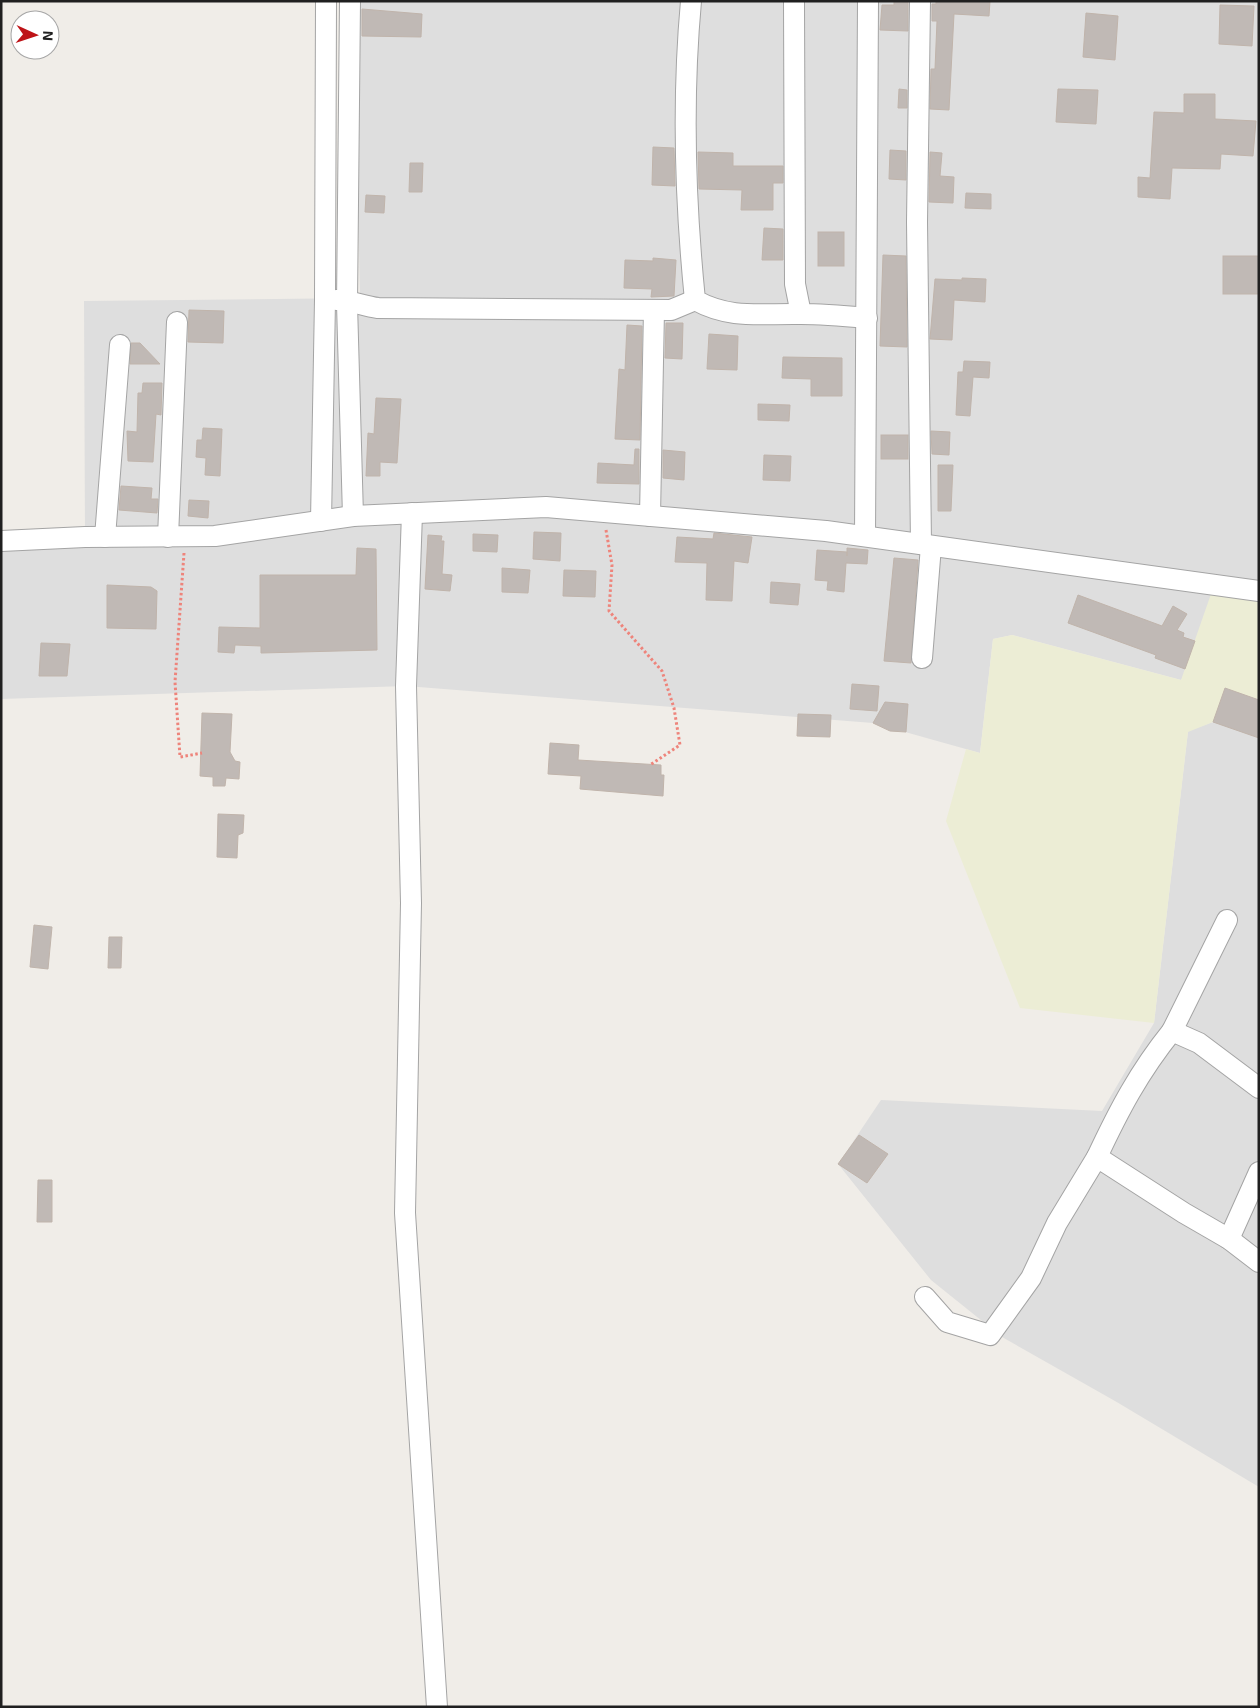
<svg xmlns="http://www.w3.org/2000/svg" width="1260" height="1708" font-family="'Exo 2',sans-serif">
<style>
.residential{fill:#dedede}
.farmland{fill:#ecedd5}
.building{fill:#c0b9b5;stroke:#c0b4ab}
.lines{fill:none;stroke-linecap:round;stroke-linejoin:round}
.minor-casing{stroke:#a4a4a4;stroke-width:22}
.path{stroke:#ee847b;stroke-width:3;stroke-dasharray:2.5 2.5;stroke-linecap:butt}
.minor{stroke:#fff;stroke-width:20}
</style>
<rect width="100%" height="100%" fill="#f0ede8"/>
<g class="residential">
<polygon points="354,1 1259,1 1259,599 1181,680 1012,635 993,639 980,753 873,723 406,686 1,699 1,542 85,537 84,301 360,298"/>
<polygon points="1225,688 1257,699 1259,695 1259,1487 1115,1401 1002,1337 931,1280 838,1164 881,1100 1102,1111 1154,1023 1188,731 1213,722"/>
</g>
<polygon class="farmland" points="1212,591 1259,599 1259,695 1257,699 1225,688 1213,722 1188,732 1154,1023 1020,1008 946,821 966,749 980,753 993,639 1012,635 1181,680"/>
<g class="building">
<polygon points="894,1 908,2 908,31 880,30 882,5 894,5"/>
<polygon points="936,1 990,1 989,16 954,14 949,110 930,109 931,69 935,69 937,21 932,21 932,4 936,4"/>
<polygon points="1220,5 1254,6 1252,46 1219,44"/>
<polygon points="362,9 422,14 421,37 362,36"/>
<polygon points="1086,13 1118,16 1115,60 1083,57"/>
<polygon points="899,89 907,90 907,108 898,108"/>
<polygon points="1058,89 1098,90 1096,124 1056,122"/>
<polygon points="1184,94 1215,94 1215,119 1256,121 1253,156 1221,154 1220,169 1172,168 1170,199 1138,197 1138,177 1150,178 1154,112 1184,113"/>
<polygon points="653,147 674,148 675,186 652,185"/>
<polygon points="890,150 906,151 906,180 889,179"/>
<polygon points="698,152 733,153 733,166 783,166 783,183 773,183 773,210 741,210 742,190 699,189"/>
<polygon points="930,152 942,153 940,176 954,177 953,203 929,202"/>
<polygon points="410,163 423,163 422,192 409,192"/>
<polygon points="966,193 991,194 991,209 965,208"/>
<polygon points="366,195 385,196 384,213 365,212"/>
<polygon points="764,228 783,229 783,260 762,260"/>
<rect x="818" y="232" width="26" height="34"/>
<polygon points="883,255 906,256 907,347 880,346"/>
<rect x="1223" y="256" width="36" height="38"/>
<polygon points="653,258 676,260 674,296 651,297 652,289 624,288 625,260 653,261"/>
<polygon points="962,278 986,279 985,302 954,300 952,340 930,339 935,279 962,280"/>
<polygon points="189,310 224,311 223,343 188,342"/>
<polygon points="666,323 683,323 682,359 665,358"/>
<polygon points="627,325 642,326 640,440 615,439 619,369 625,370"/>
<polygon points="709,334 738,336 737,370 707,369"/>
<polygon points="131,343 140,343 160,364 130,364"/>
<polygon points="783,357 842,358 842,396 811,396 811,379 782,378"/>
<polygon points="964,361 990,362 989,378 973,377 970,416 956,415 958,372 963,372"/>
<polygon points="143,383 162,383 161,415 156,414 153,462 128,461 127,431 137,432 138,393 142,393"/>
<polygon points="376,398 401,399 397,463 380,462 380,476 366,476 368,433 374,434"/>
<polygon points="758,404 790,405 789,421 758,420"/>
<polygon points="203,428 222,429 220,476 205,475 206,458 196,457 197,440 202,440"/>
<polygon points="931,431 950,432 949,455 932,454"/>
<rect x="881" y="435" width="27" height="24"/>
<polygon points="635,449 639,449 639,484 597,483 598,463 634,465"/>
<polygon points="663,450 685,452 684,480 663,478"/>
<polygon points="764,455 791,456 790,481 763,480"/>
<polygon points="938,465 953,465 951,511 938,511"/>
<polygon points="121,486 152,488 151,499 158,499 157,513 119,510"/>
<polygon points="189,500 209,501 208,518 188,516"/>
<polygon points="534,532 561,533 560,561 533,559"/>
<polygon points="714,533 752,537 748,563 734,561 732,601 706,600 707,563 675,562 677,537 713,539"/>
<polygon points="473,534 498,535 497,552 473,551"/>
<polygon points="428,535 442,536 441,541 444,541 442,574 452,575 450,591 425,589"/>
<polygon points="357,548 376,549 377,650 261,653 261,646 235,645 234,653 218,652 219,627 260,628 260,575 356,575"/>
<polygon points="847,548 868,550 867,564 846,563 844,592 827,590 828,581 815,580 817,550 847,552 847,556"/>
<polygon points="894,558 918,560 911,663 884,661"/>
<polygon points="502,568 530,570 528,593 502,592"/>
<polygon points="564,570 596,571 595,597 563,596"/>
<polygon points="771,582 800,584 798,605 770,603"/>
<polygon points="107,585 151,587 157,591 156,629 107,628"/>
<polygon points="1078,595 1162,626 1173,606 1187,614 1177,630 1184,633 1183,637 1195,641 1185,669 1155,658 1156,655 1068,623"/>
<polygon points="41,643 70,644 67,676 39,676"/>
<polygon points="852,684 879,686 877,711 850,709"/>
<polygon points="1225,688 1259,700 1259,738 1213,722"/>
<polygon points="885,702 908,704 906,732 890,731 873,723"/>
<polygon points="202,713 232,714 230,752 235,761 240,762 239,779 226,778 225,786 213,786 213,777 200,776"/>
<polygon points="798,714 831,715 830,737 797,736"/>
<polygon points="550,743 579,745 578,760 661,765 661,775 664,775 663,796 580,789 581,776 548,774"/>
<polygon points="218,814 244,815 243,833 238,835 237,858 217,857"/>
<polygon points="34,925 52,927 48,969 30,967"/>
<polygon points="109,937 122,937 121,968 108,968"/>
<polygon points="859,1135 888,1154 867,1183 838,1164"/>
<polygon points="38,1180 52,1180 52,1222 37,1222"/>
</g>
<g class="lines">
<g class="minor-casing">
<g id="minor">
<polyline points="350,1 347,304 353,516"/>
<path d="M691 1C682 100 685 201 695 300 731 320 762 313 801 314 823 314 845 316 867 318"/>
<polyline points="794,1 795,284 801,314"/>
<polyline points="920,1 917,222 921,544"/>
<path d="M336 300C350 300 363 306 378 308L671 310 695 300"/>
<polyline points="412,513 406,686 411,903 405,1213 437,1707"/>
<polyline points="650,516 654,310"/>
<polyline points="321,521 325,300 326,1"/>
<polyline points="865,536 868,1"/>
<polyline points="105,537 120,345"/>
<polyline points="168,537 177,322"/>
<polyline points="1,541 85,537 215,536 353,516 546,507 826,531 1259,591"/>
<polyline points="922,658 931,546"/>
<polyline points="1172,1031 1227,920"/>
<path d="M1097 1157C1119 1110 1139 1072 1172 1031L1199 1043 1259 1088"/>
<polyline points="1229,1239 1259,1172"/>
<polyline points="925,1297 947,1322 990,1335 1031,1278 1057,1223 1097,1157 1184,1213 1229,1239 1259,1262"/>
</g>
</g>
<g class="path">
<polyline points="606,530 612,565 609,611 662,671 674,708 680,745 650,765"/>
<polyline points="184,553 175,682 180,757 202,753"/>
</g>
<use href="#minor" class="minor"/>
</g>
<rect width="1260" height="1708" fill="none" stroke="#202020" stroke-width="5"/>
<g transform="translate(35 35) rotate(93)"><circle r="24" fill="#ffffff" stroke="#a6a6a6"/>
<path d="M0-4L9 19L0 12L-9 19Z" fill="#be1317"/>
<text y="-8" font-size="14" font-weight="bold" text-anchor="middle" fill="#202020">N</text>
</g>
</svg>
